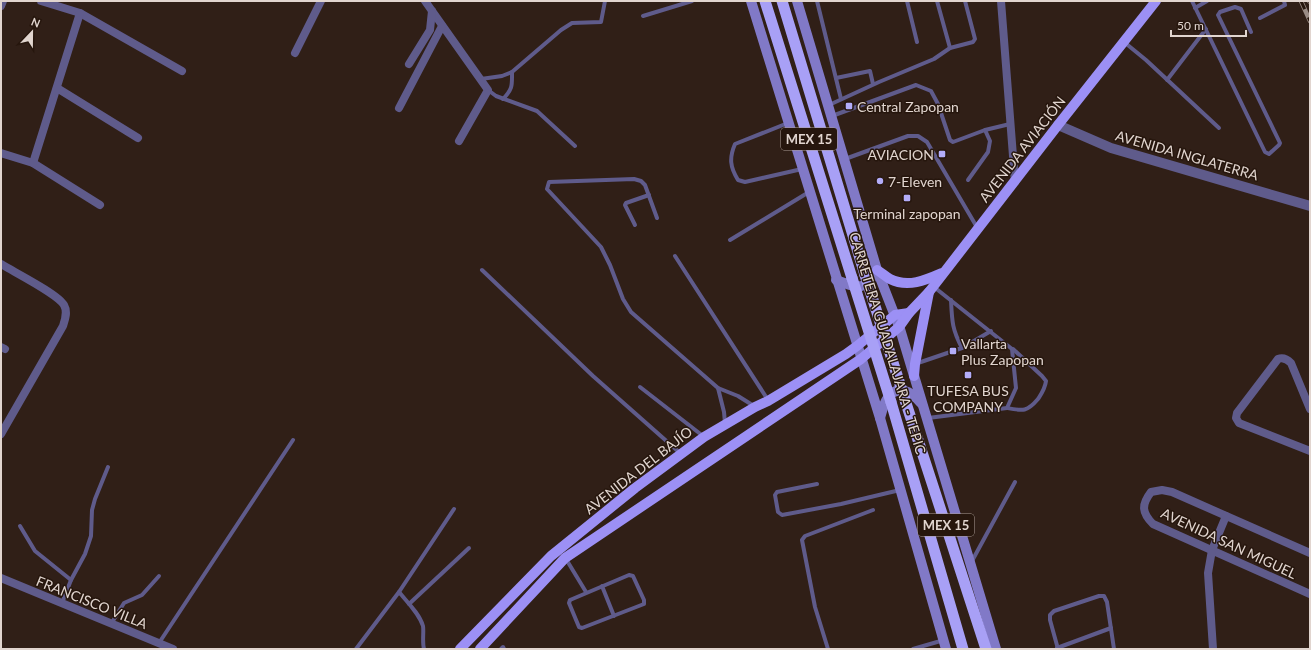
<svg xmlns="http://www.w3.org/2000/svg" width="1311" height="650" font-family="Lato,sans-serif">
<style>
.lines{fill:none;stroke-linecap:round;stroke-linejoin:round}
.service{stroke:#5f5b8b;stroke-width:4}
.minor{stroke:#5f5b8b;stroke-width:8}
.tertiary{stroke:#5f5b8b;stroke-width:10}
.secondary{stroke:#8179c7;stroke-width:10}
.primary{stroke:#9c90f5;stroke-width:10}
.trunk{stroke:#a8a0f6;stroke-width:11}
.rail-casing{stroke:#9a8c85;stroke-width:4.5}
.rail{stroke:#26160d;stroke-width:3;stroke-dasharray:9;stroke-linecap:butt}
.trunk-bridge{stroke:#a8a0f6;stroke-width:11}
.poi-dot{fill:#b3adf9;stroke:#26160d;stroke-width:1.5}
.labels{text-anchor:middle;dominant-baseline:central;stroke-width:3;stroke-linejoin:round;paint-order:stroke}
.shield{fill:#26160d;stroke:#a99c95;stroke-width:1}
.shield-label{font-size:13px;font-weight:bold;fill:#e1d5cf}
.poi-label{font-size:14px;fill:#e1d5cf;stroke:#26160d;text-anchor:start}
.street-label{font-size:14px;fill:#e1d5cf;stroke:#26160d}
</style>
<rect width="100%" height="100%" fill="#301f17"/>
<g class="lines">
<g class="service">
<polyline points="817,1 841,99"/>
<polyline points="907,1 917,42"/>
<polyline points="937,1 950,48"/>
<polyline points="1192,1 1265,152 1269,154 1279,145 1280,143 1218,15 1220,12 1235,7 1241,9 1251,32"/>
<polyline points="1195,8 1207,1"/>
<polyline points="643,16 692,1"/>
<polyline points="1260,18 1285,5 1284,1"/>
<polyline points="1124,42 1146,60 1219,128"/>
<polyline points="836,78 870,71 873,84"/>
<polyline points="481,79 502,76 512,72 561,30 572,23 601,22 605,1"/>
<polyline points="1167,80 1206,29"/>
<polyline points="488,90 496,96 537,111 575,146"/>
<path d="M503 99C513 89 512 85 512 72"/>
<polyline points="829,105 879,82 934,59 950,48 973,42 975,39 965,1"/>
<polyline points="832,116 916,85 931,91 938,104 950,140 953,142 985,130 1010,124"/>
<path d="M788 123 735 144C729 158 730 167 738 180L745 182 802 169"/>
<polyline points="845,159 908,136 918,136 927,142 978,229"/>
<polyline points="968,180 988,152 990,141 985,130"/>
<polyline points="657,218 645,185 641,181 634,179 549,182 547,189 601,247 610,265 623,299 631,312 718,388 738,396 754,406"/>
<polyline points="635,225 625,205 626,203 649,195"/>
<polyline points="730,240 809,192"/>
<polyline points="675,256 768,400"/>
<polyline points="482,270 593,376 680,453"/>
<polyline points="962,348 991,331"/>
<path d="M915 364 962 348C952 329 952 321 951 300"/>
<polyline points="640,387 703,436"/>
<polyline points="718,388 724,412 725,423"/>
<path d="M1007 408C1023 411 1027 412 1038 399 1042 393 1045 389 1046 381L1042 376 1013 349"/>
<polyline points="928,418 1007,408 1016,388 1012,349 934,287"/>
<polyline points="817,484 777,492 775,495 778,512 782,515 841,504 900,490"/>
<polyline points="20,526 35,551 71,580"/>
<polyline points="566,559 586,592"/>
<polyline points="972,561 1015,482"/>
<polygon points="629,575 633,576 644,600 644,604 582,628 579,627 569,603 570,600"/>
<polyline points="602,586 614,616"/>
<path d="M399 592C407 602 419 613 423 626 424 632 422 642 424 649"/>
<polyline points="62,603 71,580 85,554 91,536 92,510 95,499 108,467"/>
<polyline points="409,604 469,548"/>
<polyline points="111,624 124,603 142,595 159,576"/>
<polyline points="159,643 293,440"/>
<polyline points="1057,648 1111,628"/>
<polyline points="356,649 399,592 454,509"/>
<polyline points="501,649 503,647 504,649"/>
<polyline points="828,649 815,607 802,540 805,536 873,510"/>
<polyline points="913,649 944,640"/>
<polyline points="1058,649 1050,620 1050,615 1054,611 1099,596 1104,596 1107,602 1114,649"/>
</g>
<g class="minor">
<polyline points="41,1 80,13 182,71"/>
<polyline points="425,1 488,90 459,141"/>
<polyline points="1001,1 1015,182"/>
<polyline points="1,6 3,1"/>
<polyline points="295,53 321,1"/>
<polyline points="409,64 430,30 432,11"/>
<polyline points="57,88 138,138"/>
<polyline points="399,108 442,26"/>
<polyline points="1,153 33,163 100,205"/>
<polyline points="33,163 80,13"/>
<path d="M1 264C14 272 58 294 64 305 68 312 65 320 63 326L1 434"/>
<polyline points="1,347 5,349"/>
<path d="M1310 409 1291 363C1287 359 1283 357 1278 359L1237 413 1236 418 1239 423 1310 451"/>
<path d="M1310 553 1172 492 1162 490 1151 492C1141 505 1142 513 1153 524L1310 594"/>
<polyline points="1,578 173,649"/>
<polyline points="1213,649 1208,573 1212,550 1226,516"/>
</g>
<polyline class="tertiary" points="1058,125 1111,148 1310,206"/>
<g class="secondary">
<polyline points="751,1 880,418 946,649"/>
<polyline points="797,1 877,270 900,329 996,649"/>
<path d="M836 280C858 288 865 292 877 270"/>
<path d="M880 418C882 412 883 405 887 399 897 383 912 392 921 403"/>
</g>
<g class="primary">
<path d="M877 270C882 273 886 277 890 279 908 288 926 280 942 273"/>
<polyline points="914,376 915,364 929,292"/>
<polyline points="460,649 551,556 635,488 704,437 755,407 768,401 846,354 857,346 895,315 909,313"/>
<polyline points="480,649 565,558 861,359 899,327 909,313 929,292 1058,125 1156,1"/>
</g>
<g class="trunk">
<polyline points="765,1 852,278"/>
<polyline points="782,1 865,275"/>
<polyline points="905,400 986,649"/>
<polyline points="891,402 963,649"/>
</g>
<g class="rail-casing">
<g id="rail">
<polyline points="1301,1 1310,21"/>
<polyline points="1309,1 1310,2"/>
</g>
</g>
<use href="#rail" class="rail"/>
<g class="trunk-bridge">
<polyline points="865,275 905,400"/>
<polyline points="852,278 891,402"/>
</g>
</g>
<g class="poi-dot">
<rect x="845" y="102" width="8" height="8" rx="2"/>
<rect x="938" y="150" width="8" height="8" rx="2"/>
<circle cx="880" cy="181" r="4"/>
<rect x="903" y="194" width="8" height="8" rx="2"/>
<rect x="949" y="347" width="8" height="8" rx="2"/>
<rect x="964" y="371" width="8" height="8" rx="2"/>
</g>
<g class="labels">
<g class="shield">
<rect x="781" y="128" width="56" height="22" rx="3"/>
<rect x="918" y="514" width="56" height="22" rx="3"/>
</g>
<g class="shield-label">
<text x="809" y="139">MEX 15</text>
<text x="946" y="525">MEX 15</text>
</g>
<g class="poi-label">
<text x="857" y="106">Central Zapopan</text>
<text x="934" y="154" text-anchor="end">AVIACION</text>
<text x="888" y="181">7-Eleven</text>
<text x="907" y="213" text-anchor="middle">Terminal zapopan</text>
<text x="961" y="343">Vallarta<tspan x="961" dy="16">Plus Zapopan</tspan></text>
<text x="968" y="390" text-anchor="middle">TUFESA BUS<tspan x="968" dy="16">COMPANY</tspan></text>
</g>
<g class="street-label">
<text transform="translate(1022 149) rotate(-52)">AVENIDA AVIACIÓN</text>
<text transform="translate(1187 155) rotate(16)">AVENIDA INGLATERRA</text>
<text transform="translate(888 343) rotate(73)">CARRETERA GUADALAJARA - TEPIC</text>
<text transform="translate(638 470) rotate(-38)">AVENIDA DEL BAJÍO</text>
<text transform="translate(1229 543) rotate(25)">AVENIDA SAN MIGUEL</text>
<text transform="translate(92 602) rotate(22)">FRANCISCO VILLA</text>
</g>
</g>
<rect width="1311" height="650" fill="none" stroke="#e1d5cf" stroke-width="4"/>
<g transform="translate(32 32) rotate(22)" stroke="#26160d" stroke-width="3" paint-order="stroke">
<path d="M0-3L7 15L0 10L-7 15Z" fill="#e1d5cf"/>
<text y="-6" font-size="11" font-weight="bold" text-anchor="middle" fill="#e1d5cf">N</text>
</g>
<path d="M1171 30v6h75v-6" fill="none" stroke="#e1d5cf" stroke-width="2"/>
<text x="1177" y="30" font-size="12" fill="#e1d5cf" stroke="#26160d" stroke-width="3" paint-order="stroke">50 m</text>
</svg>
